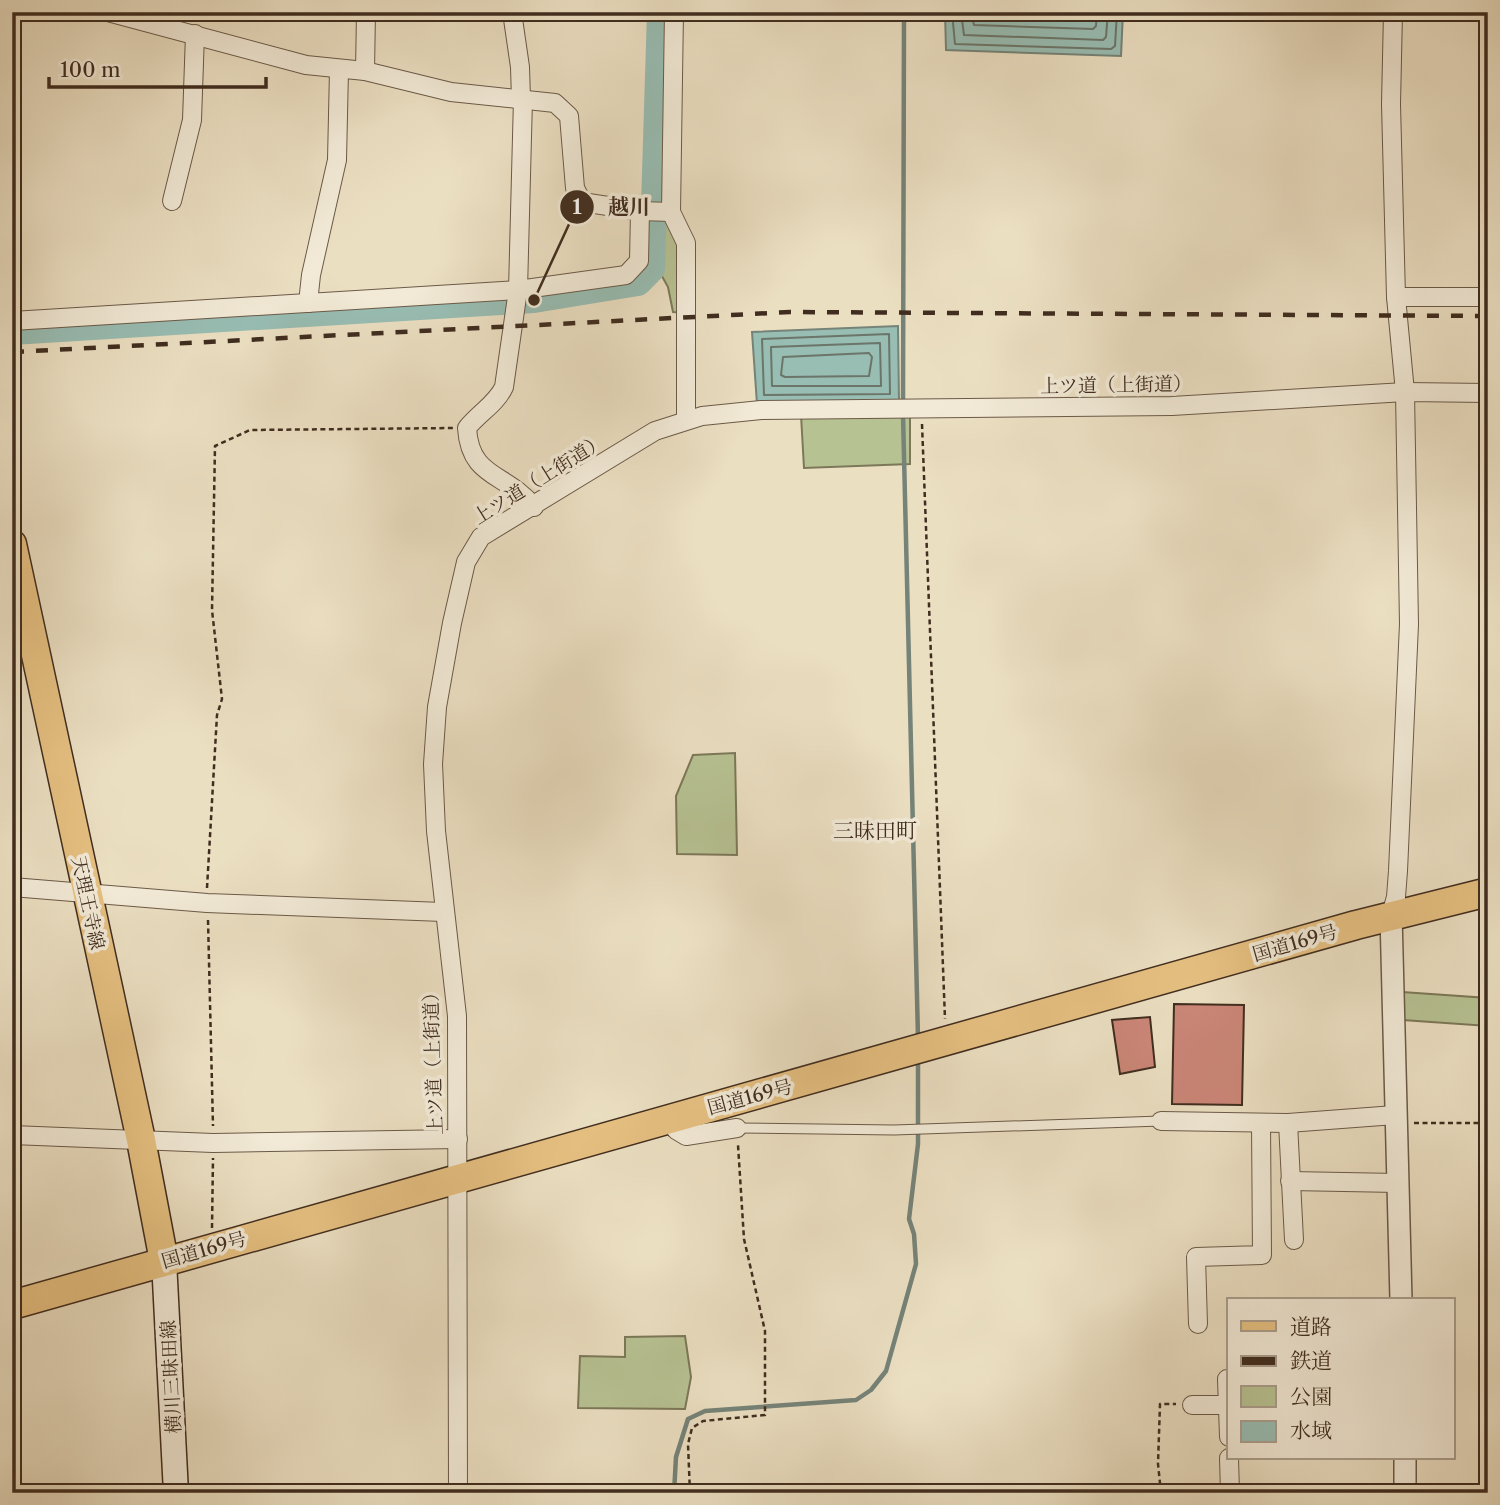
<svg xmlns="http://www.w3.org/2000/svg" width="1500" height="1505" font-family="'Libre Caslon Text','Noto Serif JP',serif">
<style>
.green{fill:#b7c293;stroke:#7c7859;stroke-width:2}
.water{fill:#98bdb3;stroke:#758378;stroke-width:2}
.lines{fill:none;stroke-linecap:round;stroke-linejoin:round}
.shore{stroke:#6c7569;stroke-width:2}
.stream{stroke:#758378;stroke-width:4.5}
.river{stroke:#98bdb3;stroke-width:26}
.building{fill:#cb8678;stroke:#402d1f;stroke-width:2}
.service-casing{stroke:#6b5a48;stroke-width:11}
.minor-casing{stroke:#6b5a48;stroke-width:20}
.tertiary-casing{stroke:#6b5a48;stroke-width:24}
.secondary-casing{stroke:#402d1f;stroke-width:27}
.primary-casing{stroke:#402d1f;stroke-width:31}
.trunk-casing{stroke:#402d1f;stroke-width:31}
.path{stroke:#402d1f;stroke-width:2.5;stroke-dasharray:5 3.5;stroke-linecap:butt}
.service{stroke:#f2ead7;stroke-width:9}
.minor{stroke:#f2ead7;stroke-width:18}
.tertiary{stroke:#f2ead7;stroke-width:21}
.secondary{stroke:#f2ead7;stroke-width:24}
.primary{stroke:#e6c081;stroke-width:28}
.trunk{stroke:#e6c081;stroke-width:28}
.rail{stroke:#402d1f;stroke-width:4.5;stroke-dasharray:12 12;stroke-linecap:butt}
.labels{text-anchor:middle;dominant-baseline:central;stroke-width:7;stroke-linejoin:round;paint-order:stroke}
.street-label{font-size:19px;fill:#402d1f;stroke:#f2ead7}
.neighbourhood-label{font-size:21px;fill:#402d1f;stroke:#f2ead7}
.leader{fill:none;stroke:#402d1f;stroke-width:2.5}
.callout-dot{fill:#402d1f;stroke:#f2ead7;stroke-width:2.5}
.mark-label{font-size:21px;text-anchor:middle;font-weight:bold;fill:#fff}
.callout-label{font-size:21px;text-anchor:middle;font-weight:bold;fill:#402d1f;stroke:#f2ead7;stroke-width:7;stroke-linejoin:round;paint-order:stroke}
</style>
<rect width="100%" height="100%" fill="#ebdfc2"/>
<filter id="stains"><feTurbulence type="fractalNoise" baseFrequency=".00286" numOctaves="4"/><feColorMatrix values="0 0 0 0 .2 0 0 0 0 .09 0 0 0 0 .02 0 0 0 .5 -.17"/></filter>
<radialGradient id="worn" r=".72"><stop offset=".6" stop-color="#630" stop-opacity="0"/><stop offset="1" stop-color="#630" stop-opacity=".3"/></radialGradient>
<g class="green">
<polygon points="656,212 682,230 685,313 673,312 668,287 653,260"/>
<polygon points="801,415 910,416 910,464 804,468"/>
<polygon points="735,753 737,855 677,854 676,796 693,755"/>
<polygon points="1402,992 1488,998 1488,1026 1403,1020"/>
<polygon points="685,1336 691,1377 685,1409 578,1408 580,1356 625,1357 625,1337"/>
</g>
<g class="water">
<polygon points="945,12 1123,12 1121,56 946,50"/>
<polygon points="898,326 899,401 757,404 752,332"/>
</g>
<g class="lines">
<g class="shore">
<polyline points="952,12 955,44 1111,49 1115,46 1117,12"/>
<polyline points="961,12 964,35 1103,40 1106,37 1108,12"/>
<polyline points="971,12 974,25 1093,29 1096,26 1097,12"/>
<polygon points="889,334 890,394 764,395 762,339"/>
<polygon points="880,343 881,386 772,386 771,347"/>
<polygon points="869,353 872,357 869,376 785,377 781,375 783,357"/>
</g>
<g class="stream">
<polyline points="903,405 904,12"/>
<polyline points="903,414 918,1038"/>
<polyline points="674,1493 676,1457 688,1419 705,1411 856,1400 871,1390 886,1371 916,1264 914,1234 909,1219 918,1144 918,1057"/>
</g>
<polyline class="river" points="12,332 534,300 638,283 652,269 660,12"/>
</g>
<g class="building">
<polygon points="1174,1004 1244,1005 1242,1105 1172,1104"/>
<polygon points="1150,1017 1155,1067 1120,1074 1112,1020"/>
</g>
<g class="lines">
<g class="service-casing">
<polyline id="service" points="737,1128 894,1130 1161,1121"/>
</g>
<g class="minor-casing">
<g id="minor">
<polyline points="108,12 306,65 365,71 451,92 555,103 569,116 575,188 582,202 640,211 671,212"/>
<polyline points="512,12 520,67 521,99"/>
<polyline points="674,12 671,212 686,243 686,419"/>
<polyline points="365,71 366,12"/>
<path d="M523 99 518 290 504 387C496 404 479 413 467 428 470 479 506 472 534 507"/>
<polyline points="172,201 192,120 195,34"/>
<polyline points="1396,297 1488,297"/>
<polyline points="308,303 311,275 337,160 339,70"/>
<polyline points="12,321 518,290 626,275 639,261 640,211"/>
<polyline points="12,887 207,903 443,912"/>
<polyline points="1391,915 1396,897 1398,871 1409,624 1405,392 1396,297 1391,104 1393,12"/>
<polyline points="673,1119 676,1130 686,1136 737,1128"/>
<polyline points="1161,1121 1288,1123 1395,1115"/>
<polyline points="1288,1123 1294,1240"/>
<polyline points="12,1135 213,1143 458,1139"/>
<polyline points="1290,1181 1398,1183"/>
<polyline points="1198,1324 1196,1257 1262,1255 1261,1123"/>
<polyline points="1227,1379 1229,1437"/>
<polyline points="1192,1405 1228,1405"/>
<polyline points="1229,1458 1230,1493"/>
<polyline points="458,1493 457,1016 436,831 433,764 437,707 452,623 466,562 481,537 655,431 702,416 761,410 1172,406 1405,392 1488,393"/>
</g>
</g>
<g class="tertiary-casing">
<g id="tertiary">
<polyline points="1391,915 1401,1300"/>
<polyline points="1405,1458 1405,1493"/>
</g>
</g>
<g class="secondary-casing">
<polyline id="secondary" points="164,1261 176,1493"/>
</g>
<g class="primary-casing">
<polyline id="primary" points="12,544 141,1140 164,1261"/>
</g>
<g class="trunk-casing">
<polyline id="trunk" points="12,1305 1356,925 1488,892"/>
</g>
<g class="path">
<polyline points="195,20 196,12"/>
<polyline points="922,424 945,1019"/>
<polyline points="207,888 217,715 222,699 212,610 215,446 250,430 453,428"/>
<polyline points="208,920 213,1126"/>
<polyline points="1414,1123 1488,1123"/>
<polyline points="212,1228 213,1158"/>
<polyline points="690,1493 688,1444 692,1428 703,1421 765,1415 765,1331 744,1239 738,1145"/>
<polyline points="1161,1493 1158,1464 1160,1404 1176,1404"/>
</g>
<use href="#service" class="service"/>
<use href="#minor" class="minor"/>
<use href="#tertiary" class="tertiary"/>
<use href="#secondary" class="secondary"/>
<use href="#primary" class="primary"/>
<use href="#trunk" class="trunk"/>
<polyline class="rail" points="12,352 790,312 1488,316"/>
</g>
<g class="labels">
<g class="street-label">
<text transform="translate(1116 385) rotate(-1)">上ツ道（上街道）</text>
<text transform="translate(539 479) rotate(-32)">上ツ道（上街道）</text>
<text transform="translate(88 903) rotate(78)">天理王寺線</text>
<text transform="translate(1295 943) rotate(-16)">国道169号</text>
<text transform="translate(433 1059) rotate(-92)">上ツ道（上街道）</text>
<text transform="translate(750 1097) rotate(-15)">国道169号</text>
<text transform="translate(204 1250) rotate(-16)">国道169号</text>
<text transform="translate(171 1377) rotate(-93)">横川三昧田線</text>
</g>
<g class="neighbourhood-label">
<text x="875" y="830">三昧田町</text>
</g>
</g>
<path class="leader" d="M534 300L577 207"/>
<g class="callout-dot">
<circle cx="534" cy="300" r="7"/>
<circle cx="577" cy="207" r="18"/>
</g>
<g class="mark-label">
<text x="577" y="214">1</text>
</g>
<g class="callout-label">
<text x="629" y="214">越川</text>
</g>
<rect width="1500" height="1505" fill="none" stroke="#ebdfc2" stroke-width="42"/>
<rect x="14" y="14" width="1472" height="1477" fill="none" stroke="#402d1f" stroke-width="3.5"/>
<rect x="21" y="21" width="1458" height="1463" fill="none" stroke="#402d1f" stroke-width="2"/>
<rect x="1227" y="1298" width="228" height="161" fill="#f2ead7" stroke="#ab9e8d" stroke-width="2"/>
<rect x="1241" y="1321" width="35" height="10" fill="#e6c081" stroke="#ab9e8d" stroke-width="2"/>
<text x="1290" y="1334" font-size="21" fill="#402d1f">道路</text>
<rect x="1241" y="1356" width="35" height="10" fill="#402d1f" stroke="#ab9e8d" stroke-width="2"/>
<text x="1290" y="1368" font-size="21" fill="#402d1f">鉄道</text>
<rect x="1241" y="1386" width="35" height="21" fill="#b7c293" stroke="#ab9e8d" stroke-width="2"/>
<text x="1290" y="1404" font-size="21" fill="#402d1f">公園</text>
<rect x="1241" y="1421" width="35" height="21" fill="#98bdb3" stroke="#ab9e8d" stroke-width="2"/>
<text x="1290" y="1438" font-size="21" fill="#402d1f">水域</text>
<path d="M49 77v10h217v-10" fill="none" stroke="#402d1f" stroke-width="3.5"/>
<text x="60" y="77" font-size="21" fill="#402d1f" stroke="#f2ead7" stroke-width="5" paint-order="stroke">100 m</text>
<rect width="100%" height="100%" filter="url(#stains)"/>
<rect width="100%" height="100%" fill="url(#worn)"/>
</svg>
